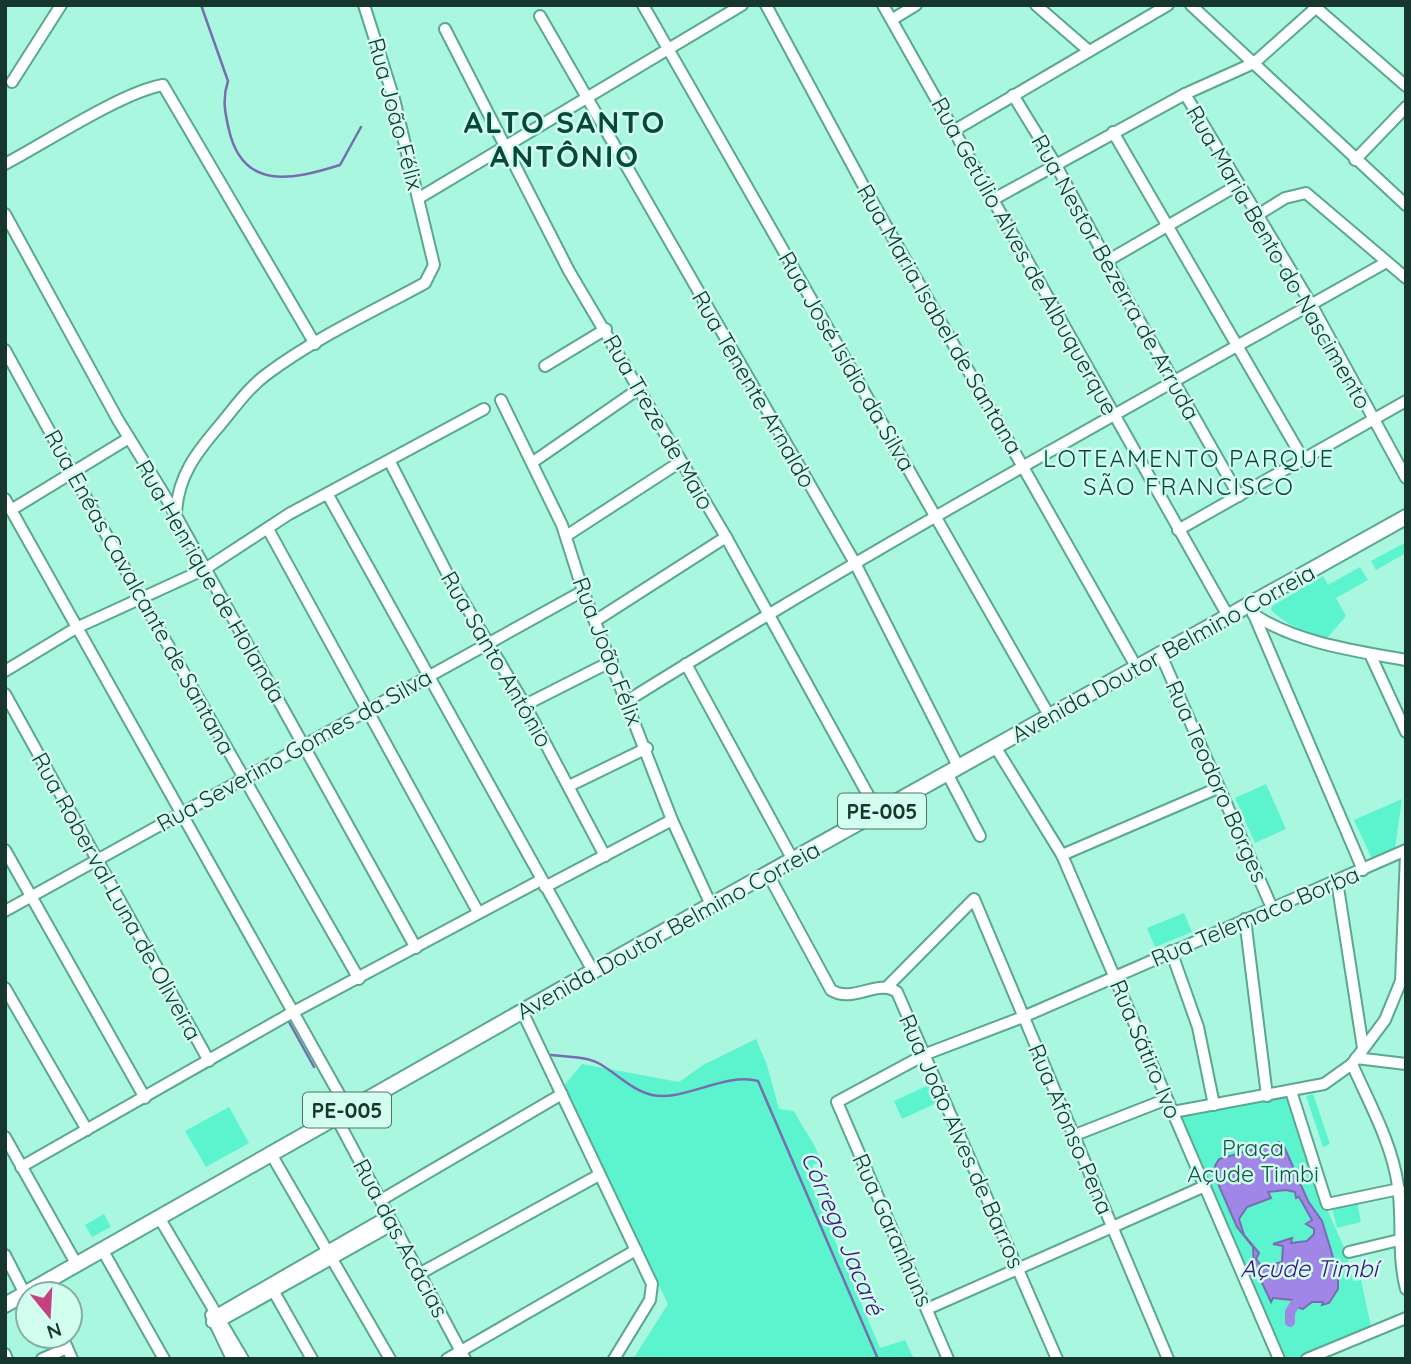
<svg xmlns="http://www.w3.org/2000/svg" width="1411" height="1364" font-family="Quicksand,sans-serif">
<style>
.green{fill:#5cf4cf}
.water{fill:#9f86e7;stroke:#766eb0;stroke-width:2;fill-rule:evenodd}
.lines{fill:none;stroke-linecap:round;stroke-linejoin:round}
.stream{stroke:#766eb0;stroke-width:2.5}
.canal{stroke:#9f86e7;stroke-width:10}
.minor-casing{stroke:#5aa792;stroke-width:14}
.major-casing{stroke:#5aa792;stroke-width:18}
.minor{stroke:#fff;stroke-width:10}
.major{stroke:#fff;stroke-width:14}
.labels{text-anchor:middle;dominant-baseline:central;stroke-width:5;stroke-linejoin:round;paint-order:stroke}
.shield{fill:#d1feef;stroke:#4e7268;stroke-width:2}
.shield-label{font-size:21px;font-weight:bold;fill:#16362e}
.street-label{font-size:23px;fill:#16362e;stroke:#d1feef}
.park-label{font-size:23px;fill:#115344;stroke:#d1feef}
.neighbourhood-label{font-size:24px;letter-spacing:2px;fill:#06493b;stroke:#d1feef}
.water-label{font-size:24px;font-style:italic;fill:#411085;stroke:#d1feef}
.district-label{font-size:30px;font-weight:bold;letter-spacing:2px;fill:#06493b;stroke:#d1feef}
</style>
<rect width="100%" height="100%" fill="#aaf7e0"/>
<g class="green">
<polygon points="1406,542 1406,553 1376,570 1371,561"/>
<path d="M1360 567 1368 580 1336 598 1346 616 1327 638C1306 633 1286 625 1271 610L1272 606 1323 576 1328 585Z"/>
<polygon points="1266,784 1286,829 1255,843 1235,798"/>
<polygon points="1402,799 1395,849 1372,859 1354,820"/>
<polygon points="1184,913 1192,932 1155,947 1147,928"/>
<path d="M756 1039 767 1065 779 1109 794 1111C803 1129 815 1142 821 1161L813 1165 810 1182 880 1348 905 1340 914 1359H633L668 1304 563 1087 582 1064 679 1082 703 1065Z"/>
<polygon points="933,1083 941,1101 902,1119 894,1101"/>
<polygon points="1313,1094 1330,1144 1323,1147 1306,1096"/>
<polygon points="1287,1095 1315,1182 1346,1252 1353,1281 1361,1280 1372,1331 1307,1359 1283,1359 1178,1116"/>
<polygon points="229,1107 249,1143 206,1167 185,1131"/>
<polygon points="1357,1201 1361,1222 1337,1228 1332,1207"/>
<polygon points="104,1214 111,1227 92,1237 85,1225"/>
</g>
<path class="water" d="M1279 1142 1283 1144 1308 1201 1322 1221 1330 1247 1338 1276V1289L1329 1303 1322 1305 1323 1302H1312L1303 1309 1295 1307 1292 1300 1273 1298 1271 1302 1254 1266 1253 1247 1237 1227 1219 1186 1215 1166 1219 1159ZM1286 1190 1295 1192 1296 1198 1299 1197 1312 1220 1306 1224 1314 1229V1234L1307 1241 1291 1243 1292 1238 1273 1244 1283 1246 1282 1262 1262 1267 1256 1259 1259 1253 1244 1235 1239 1219 1247 1207 1271 1198 1268 1192Z"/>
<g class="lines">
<g class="stream">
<path d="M201 5 228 81C222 99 225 113 229 130 243 191 292 180 340 165L361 127"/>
<polyline points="289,1022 314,1067"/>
<path d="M551 1055C567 1057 586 1056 600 1064 616 1073 633 1091 652 1095 683 1102 725 1072 758 1081L878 1359"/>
</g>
<polyline class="canal" points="1290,1322 1290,1312 1295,1304"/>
<g class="minor-casing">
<g id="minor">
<polyline points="643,5 1050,717"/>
<polyline points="766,5 863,185 1137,668"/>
<polyline points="883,5 1228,616"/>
<polyline points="1036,5 1089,51"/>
<polyline points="1191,5 1406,205"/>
<polyline points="1313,5 1406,86"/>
<polyline points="540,16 855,563 959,768"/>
<polyline points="893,19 916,5"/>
<polyline points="445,29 569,271 726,537 878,813"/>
<polyline points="12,82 61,5"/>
<polyline points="1185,94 1311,304 1406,478"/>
<polyline points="1013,95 1056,165 1127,299 1239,496"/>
<polyline points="955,130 1168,5"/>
<polyline points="1113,132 1303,459"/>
<polyline points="1355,160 1406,107"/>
<path d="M5 164C45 143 122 92 163 85L315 344"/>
<polyline points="419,198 742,5"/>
<polyline points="994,199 1185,94 1254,63 1319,5"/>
<polyline points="5,214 118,420 165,496 416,948"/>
<polyline points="1256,216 1285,198 1306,193 1406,278"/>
<polyline points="1107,261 1238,185"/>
<polyline points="5,350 141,598 359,979"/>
<polyline points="545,366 606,329"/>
<polyline points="501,400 562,525 583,591 672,820 711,905"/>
<polyline points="390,462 450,579 525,705 605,856"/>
<polyline points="533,462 640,388"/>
<polyline points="328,495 593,971"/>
<polyline points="5,499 348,1110"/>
<polyline points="11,510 129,438"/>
<path d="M176 513C178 476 196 453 220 425 235 407 248 388 267 374 315 338 372 312 425 283L434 265 394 99 364 5"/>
<polyline points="268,529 478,912"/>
<polyline points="1178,530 1406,401"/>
<polyline points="566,536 680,462"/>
<path d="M1253 614C1296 643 1356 651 1406 660"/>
<polyline points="1254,615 1363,870"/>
<polyline points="595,621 726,537"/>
<polyline points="1370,654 1406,732"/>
<polyline points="1161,655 1272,908"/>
<polyline points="686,664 793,860"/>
<polyline points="5,671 76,628 205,569 289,514 484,409"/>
<polyline points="5,694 209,1061"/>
<path d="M627 701C875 546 1131 406 1385 263"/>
<polyline points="525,705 612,661"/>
<polyline points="996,748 1062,855 1279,1359"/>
<polyline points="948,775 980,836"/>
<polyline points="569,786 647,748"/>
<polyline points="5,850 145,1098"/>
<path d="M1406 854 1401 981 1385 1020 1352 1064C1369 1103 1392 1143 1398 1186 1403 1220 1397 1255 1406 1289"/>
<polyline points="1062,855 1218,788"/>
<path d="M768 874 831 990C853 1004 878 978 897 992L1057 1359"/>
<polyline points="1337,881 1363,1048"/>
<polyline points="545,887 672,820"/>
<polyline points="5,911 583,591"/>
<polyline points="1245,919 1267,1096"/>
<polyline points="1171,951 1198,1027 1214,1105"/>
<polyline points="887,987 974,899 1168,1359"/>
<polyline points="5,988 87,1130"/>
<polyline points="522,1011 652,1284 650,1300 614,1359"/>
<polyline points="1356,1058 1406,1064"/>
<polyline points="1291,1091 1327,1204 1399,1189"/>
<polyline points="1173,1112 1324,1084 1352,1064"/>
<polyline points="336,1117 465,1359"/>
<polyline points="1075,1135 1167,1099"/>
<polyline points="5,1137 77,1265"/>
<polyline points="271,1154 390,1359"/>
<polyline points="21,1167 286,1016 541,880"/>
<polyline points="381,1200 562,1094"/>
<polyline points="160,1219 243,1359"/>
<polyline points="103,1251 164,1359"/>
<polyline points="1349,1252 1399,1240"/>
<polyline points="5,1255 25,1294"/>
<polyline points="419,1274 599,1175"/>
<polyline points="274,1292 312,1359"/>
<polyline points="927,1309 1205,1186"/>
<polyline points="211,1315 232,1359"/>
<polyline points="212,1322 218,1314 388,1216"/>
<polyline points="212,1322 222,1320 392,1225"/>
<polyline points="62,1336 72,1359"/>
<polyline points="5,1354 7,1359"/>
<polyline points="42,1359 67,1348"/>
<polyline points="447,1359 636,1250"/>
<polyline points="948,1359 837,1102 926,1054 1023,1017 1406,850"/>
<polyline points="1307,1359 1406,1318"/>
</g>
</g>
<g class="major-casing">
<polyline id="major" points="5,1305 611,961 1406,517"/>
</g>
<use href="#minor" class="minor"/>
<use href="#major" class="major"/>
</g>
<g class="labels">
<g class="shield">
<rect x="838" y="793.5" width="88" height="35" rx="5"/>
<rect x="303" y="1092.5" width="88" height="35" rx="5"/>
</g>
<g class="shield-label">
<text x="882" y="811">PE-005</text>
<text x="347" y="1110">PE-005</text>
</g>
<g class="street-label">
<text transform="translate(396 114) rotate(75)">Rua João Félix</text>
<text transform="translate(1025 256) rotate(61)">Rua Getúlio Alves de Albuquerque</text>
<text transform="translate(1279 257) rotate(60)">Rua Maria Bento do Nascimento</text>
<text transform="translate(1116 277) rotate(61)">Rua Nestor Bezerra de Arruda</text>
<text transform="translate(940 319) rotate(60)">Rua Maria Isabel de Santana</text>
<text transform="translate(847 361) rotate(60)">Rua José Isídio da Silva</text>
<text transform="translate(754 389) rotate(60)">Rua Tenente Arnaldo</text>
<text transform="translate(659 422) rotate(60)">Rua Treze de Maio</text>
<text transform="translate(211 581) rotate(60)">Rua Henrique de Holanda</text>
<text transform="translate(140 592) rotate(61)">Rua Enéas Cavalcante de Santana</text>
<text transform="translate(608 651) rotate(69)">Rua João Félix</text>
<text transform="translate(1163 653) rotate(-29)">Avenida Doutor Belmino Correia</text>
<text transform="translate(497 659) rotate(60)">Rua Santo Antônio</text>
<text transform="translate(294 750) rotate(-29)">Rua Severino Gomes da Silva</text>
<text transform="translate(1217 781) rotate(66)">Rua Teodoro Borges</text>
<text transform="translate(117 896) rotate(61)">Rua Roberval Luna de Oliveira</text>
<text transform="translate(1255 916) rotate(-23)">Rua Telemaco Borba</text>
<text transform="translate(668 930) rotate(-29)">Avenida Doutor Belmino Correia</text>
<text transform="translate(1146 1049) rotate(67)">Rua Sátiro Ivo</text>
<text transform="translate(1071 1129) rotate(67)">Rua Afonso Pena</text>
<text transform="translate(962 1141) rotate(66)">Rua João Alves de Barros</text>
<text transform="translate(893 1230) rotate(66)">Rua Garanhuns</text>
<text transform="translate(401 1238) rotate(62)">Rua das Acácias</text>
</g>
<g class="park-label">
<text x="1253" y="1147">Praça<tspan x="1253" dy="26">Açude Timbi</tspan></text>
</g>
<g class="neighbourhood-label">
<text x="1189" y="458">LOTEAMENTO PARQUE<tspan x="1189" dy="28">SÃO FRANCISCO</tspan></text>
</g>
<g class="water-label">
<text transform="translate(843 1233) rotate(67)">Córrego Jacaré</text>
<text x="1309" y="1268">Açude Timbí</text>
</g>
<g class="district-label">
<text x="565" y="122">ALTO SANTO<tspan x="565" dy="34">ANTÔNIO</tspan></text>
</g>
</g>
<rect width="1411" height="1364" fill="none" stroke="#16362e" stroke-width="14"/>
<g transform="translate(49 1315) rotate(162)"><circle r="33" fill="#d1feef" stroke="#86aea2" stroke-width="2"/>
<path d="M0-5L12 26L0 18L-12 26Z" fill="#c64182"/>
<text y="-10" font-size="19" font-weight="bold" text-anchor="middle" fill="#16362e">N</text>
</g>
</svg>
